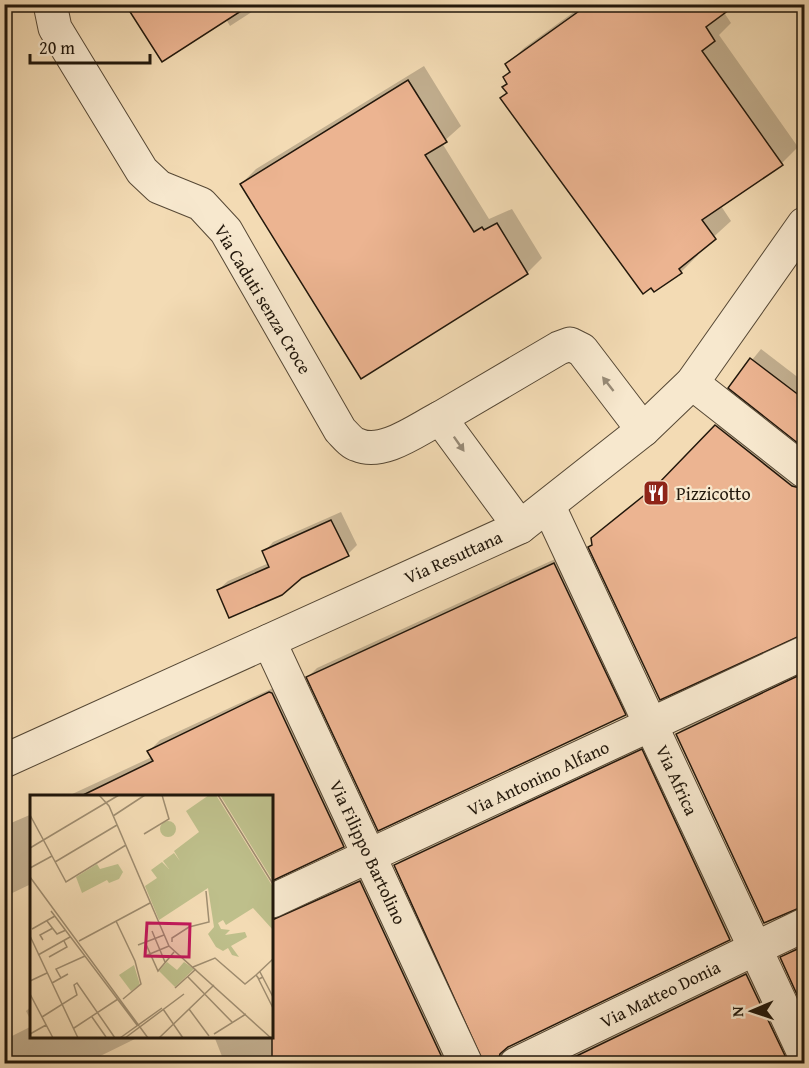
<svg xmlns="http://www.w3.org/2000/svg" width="809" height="1068" font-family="'Gentium Book Plus',serif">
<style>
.shadow{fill:#0003}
.building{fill:#ecb491;stroke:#21170b;stroke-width:1.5}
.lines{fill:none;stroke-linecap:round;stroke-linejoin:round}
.minor-casing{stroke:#564835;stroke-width:35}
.minor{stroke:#f7e8ce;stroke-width:33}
.oneway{fill:#978a76}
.labels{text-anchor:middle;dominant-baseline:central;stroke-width:4.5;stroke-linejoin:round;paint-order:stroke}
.street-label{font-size:18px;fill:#21170b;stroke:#f7e8ce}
.poi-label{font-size:18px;fill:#21170b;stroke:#f7e8ce;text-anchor:start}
.inset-road{fill:none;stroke:#9f8d70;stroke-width:1.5}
.view{fill:#c2185b;fill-opacity:0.15;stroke:#c2185b;stroke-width:3}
.inset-edge{fill:none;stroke:#21170b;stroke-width:3}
</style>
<rect width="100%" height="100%" fill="#f3dbb4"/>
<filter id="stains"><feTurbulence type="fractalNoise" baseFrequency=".00333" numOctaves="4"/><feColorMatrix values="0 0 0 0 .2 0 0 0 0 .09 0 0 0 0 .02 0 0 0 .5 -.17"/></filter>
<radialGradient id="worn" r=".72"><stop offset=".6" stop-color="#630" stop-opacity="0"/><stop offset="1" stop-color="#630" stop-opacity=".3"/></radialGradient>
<g class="shadow">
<polygon points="126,4 264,4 230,26 226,19"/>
<polygon points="585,4 729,4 723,11 731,23 719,35 798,147 782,163 721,206 731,221 696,253 698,255 681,272 502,98 508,92 508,83 505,77 511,71 507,65 524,48"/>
<polygon points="424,66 461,126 442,143 489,219 512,209 542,258 527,273 241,184 256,169"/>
<polygon points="761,349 804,382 804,446 730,387"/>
<polygon points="726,416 804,477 804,633 796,635 590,547 603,529 667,476"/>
<polygon points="341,512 357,545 348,554 218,590 228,581 269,563 264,552 273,542"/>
<polygon points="564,555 634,705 625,714 308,677 317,668"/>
<polygon points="804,669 804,905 765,921 677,734 687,724"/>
<polygon points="284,683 354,834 343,845 272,879 272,796 68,796 152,757 149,751 160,740"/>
<polygon points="652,741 739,929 730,938 509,1045 507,1051 510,1064 487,1064 396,865 406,855"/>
<polygon points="32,814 32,890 29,885 4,897 4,826"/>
<polygon points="371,871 459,1064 225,1064 214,1036 272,1036 272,904"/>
<polygon points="804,941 804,1006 782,958"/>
<polygon points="756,965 804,1064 552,1064"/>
<polygon points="32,1006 32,1023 26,1011"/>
<polygon points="32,1026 32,1036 141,1036 84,1064 4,1064 4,1040"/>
</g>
<g class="building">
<polygon points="125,4 252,4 162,62"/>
<polygon points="589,4 737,4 706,27 715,41 702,51 783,165 702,220 716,239 679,269 682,273 654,292 651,288 643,294 500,98 507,93 502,87 507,84 503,77 510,72 505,64"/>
<polygon points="408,80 447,142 425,155 474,232 482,227 484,230 497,223 528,274 361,379 240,184"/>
<polygon points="750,358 804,399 804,448 728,388"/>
<polygon points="715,425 792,486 804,489 804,634 660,700 588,547 592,545 591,538 657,485"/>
<polygon points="331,520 349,556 302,578 282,595 229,618 217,590 269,567 262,551"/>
<polygon points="554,563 626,715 378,831 306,677"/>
<polygon points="804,673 804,906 764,923 676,734"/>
<polygon points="269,692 272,693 344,847 272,881 272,796 81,796 153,761 147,751"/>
<polygon points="642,749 730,940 508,1047 500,1054 497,1064 484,1064 394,865"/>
<polygon points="360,881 445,1064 272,1064 272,920"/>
<polygon points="804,946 804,1010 780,957"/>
<polygon points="746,974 789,1064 560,1064"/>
</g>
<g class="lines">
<g class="minor-casing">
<g id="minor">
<path d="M50 4 55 28 142 171 159 187 201 204 226 231 340 430C345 435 351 443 358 445 383 456 418 429 440 418"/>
<polyline points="692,383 804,471"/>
<polyline points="549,507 804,1053"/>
<polyline points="520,527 440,418 559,348 570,344 582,350 643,430"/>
<polyline points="269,641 466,1064"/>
<polyline points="4,761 520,527 643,430 692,383 804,224"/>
<polyline points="272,901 804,653"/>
<polyline points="516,1064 804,925"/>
</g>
</g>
<use href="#minor" class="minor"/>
</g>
<defs><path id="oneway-solid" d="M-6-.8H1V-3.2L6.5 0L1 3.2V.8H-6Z" transform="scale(1.5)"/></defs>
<g class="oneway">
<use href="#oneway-solid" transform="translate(608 384) rotate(-128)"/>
<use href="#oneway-solid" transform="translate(459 444) rotate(55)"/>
</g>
<defs>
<g id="restaurant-square" transform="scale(1.35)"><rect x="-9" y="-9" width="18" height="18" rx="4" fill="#8f2418" stroke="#f7e8ce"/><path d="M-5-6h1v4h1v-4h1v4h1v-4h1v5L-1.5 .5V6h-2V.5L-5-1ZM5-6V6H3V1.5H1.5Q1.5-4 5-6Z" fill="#fff"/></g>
</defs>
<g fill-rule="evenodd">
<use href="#restaurant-square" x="656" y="493"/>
</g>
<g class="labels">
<g class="street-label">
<text transform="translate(263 299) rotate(59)">Via Caduti senza Croce</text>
<text transform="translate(453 557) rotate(-24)">Via Resuttana</text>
<text transform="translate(538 778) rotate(-25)">Via Antonino Alfano</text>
<text transform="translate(677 780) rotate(65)">Via Africa</text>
<text transform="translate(368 852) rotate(65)">Via Filippo Bartolino</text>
<text transform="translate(660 994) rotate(-26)">Via Matteo Donia</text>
</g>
<g class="poi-label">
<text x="676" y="493">Pizzicotto</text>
</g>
</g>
<g transform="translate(30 795)">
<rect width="243" height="243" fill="#f3dbb4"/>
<path d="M179 0H186L243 92V135L223 113 196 130 193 125 188 128 191 134 200 135 195 140 215 137 217 142 201 151 209 162 202 160 198 153 193 156 186 152 178 139 184 132 178 93 129 125 115 91 127 83 121 75 132 67 139 74 133 66 144 58 150 66 144 56 169 37 156 16ZM190 0H243V86ZM130 34a8 8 0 1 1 16 0a8 8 0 1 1-16 0ZM67 69 70 74 88 69 93 77 89 84 79 88 77 85 52 98 46 82ZM137 167 147 175 154 167 164 174 145 192 129 176ZM104 170 110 190 101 196 89 180Z" fill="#bebf8b"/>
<path class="inset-road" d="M69 0 79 11 139 151 241 243M188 0 243 89M0 20 36 87 96 50M83 21 115 0M114 39 139 24 132 0M0 53 89 0M25 67 87 30M0 73 22 61M0 82 118 243M21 116 107 230M17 126 27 139 36 135M86 126 105 166 111 189 93 204M2 134 25 121M122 136 135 167M0 141 48 243M13 145 10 140 23 133M49 146 120 108M115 147 128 176 144 157M142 147V143L159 132 179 127 176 96M108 150 134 140M8 160 40 142M115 161 139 151M19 162 37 152 34 146M163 172 185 163 215 189 226 180M230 177 243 202M158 182 202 227M233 182 229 184 226 180 243 164M31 183 26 174 55 161M228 183 243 213M0 186 17 178M22 188 38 179M145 193 166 174M0 199 23 243M133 214 153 243M159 214 179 241M12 222 47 200 44 190 47 188 85 243M62 222 76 242M44 233 88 204M0 239 16 230M184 239 216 219M90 243 132 213M95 243 154 199M129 243 184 190"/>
<path class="view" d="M117 128 160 129 159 162 115 161Z"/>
<rect width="243" height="243" class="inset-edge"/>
</g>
<rect width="809" height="1068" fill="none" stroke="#f3dbb4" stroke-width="24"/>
<rect x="6" y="6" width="797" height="1056" fill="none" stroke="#21170b" stroke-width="3"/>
<rect x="12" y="12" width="785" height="1044" fill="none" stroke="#21170b" stroke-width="1.5"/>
<g transform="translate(752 1011) rotate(268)" stroke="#f7e8ce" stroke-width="4.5" paint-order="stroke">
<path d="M0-4.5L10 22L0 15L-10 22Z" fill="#21170b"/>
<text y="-9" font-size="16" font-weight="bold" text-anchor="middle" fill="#21170b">N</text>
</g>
<path d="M30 54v9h120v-9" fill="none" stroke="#21170b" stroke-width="3"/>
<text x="39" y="54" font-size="18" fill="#21170b" stroke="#f7e8ce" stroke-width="4.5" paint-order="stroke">20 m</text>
<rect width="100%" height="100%" filter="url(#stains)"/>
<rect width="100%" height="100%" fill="url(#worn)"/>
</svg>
